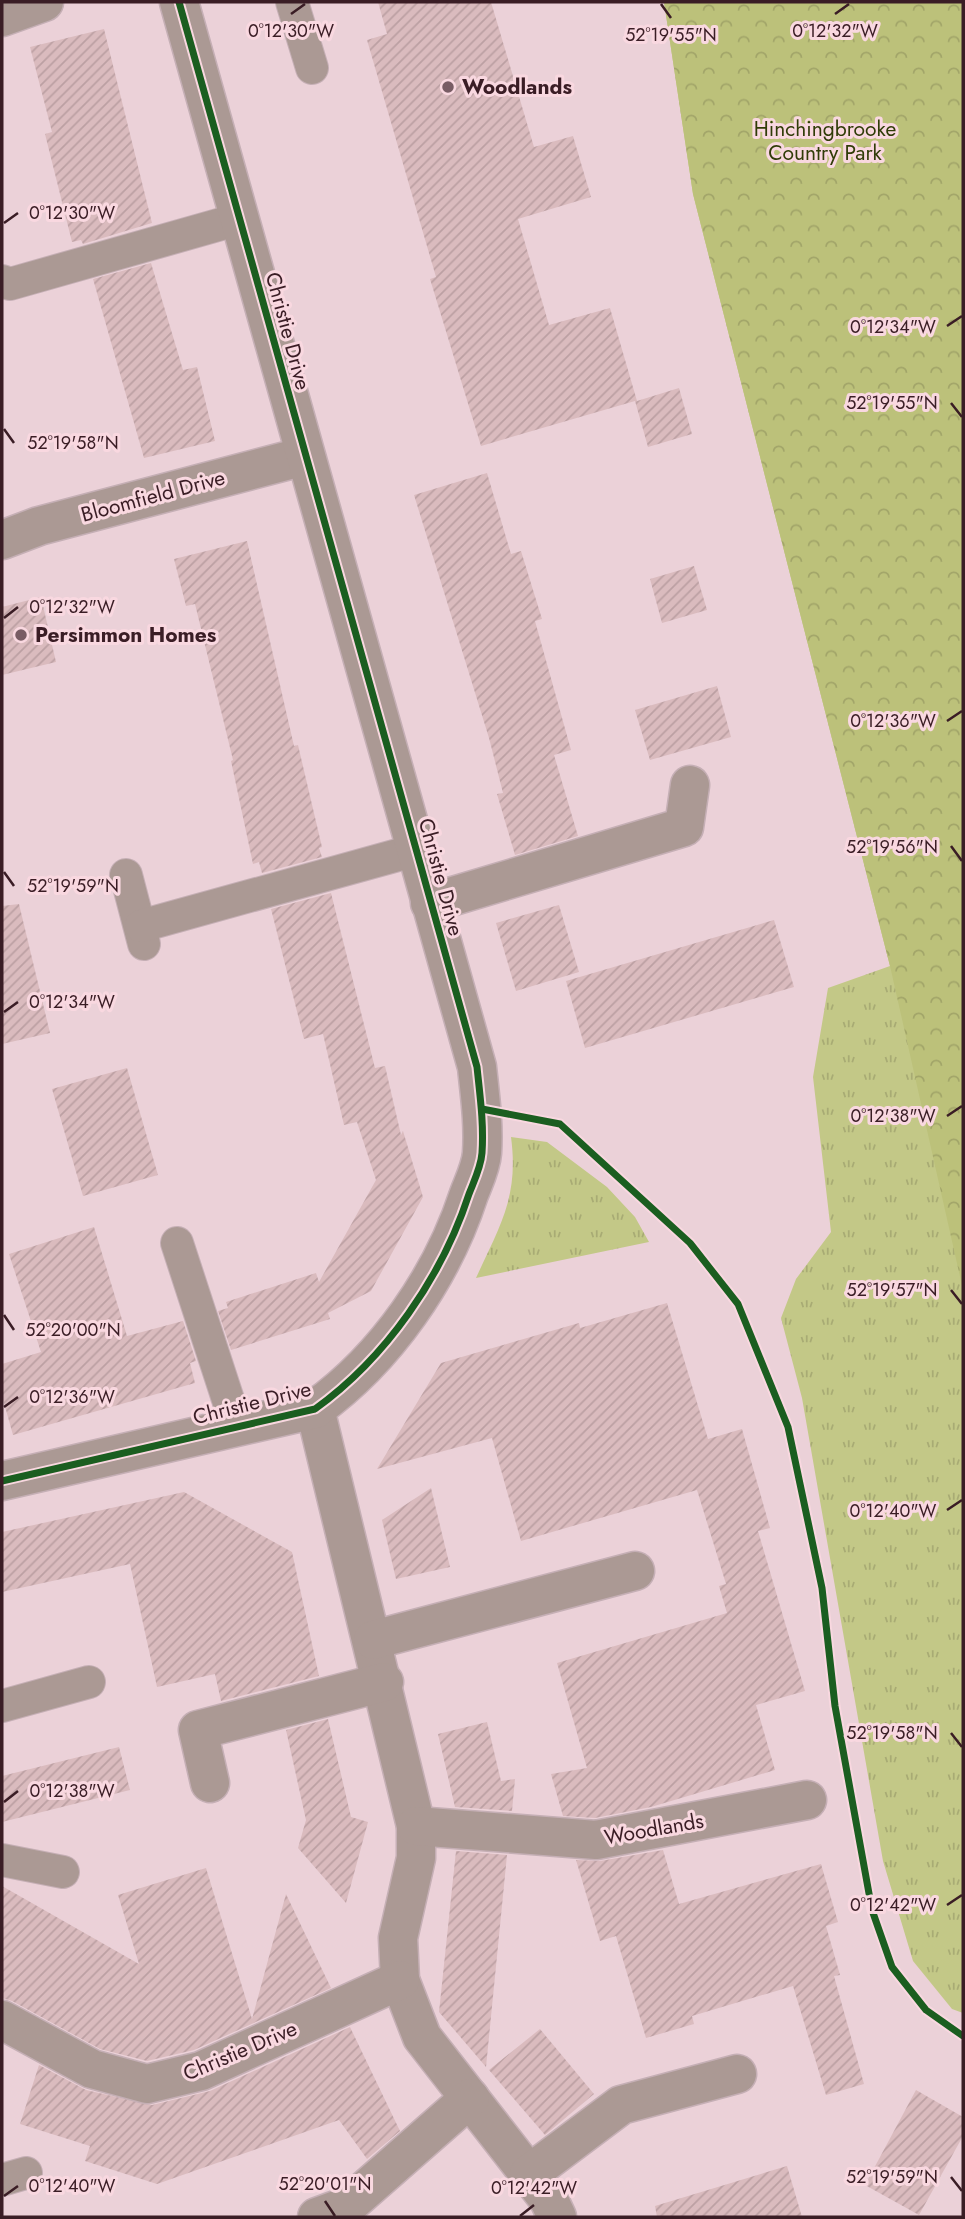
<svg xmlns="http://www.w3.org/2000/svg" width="965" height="2219" font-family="Jost,sans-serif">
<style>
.grass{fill:url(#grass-tufts)}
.forest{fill:url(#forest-crowns)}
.building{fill:url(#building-hatch)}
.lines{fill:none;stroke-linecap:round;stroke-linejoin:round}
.service-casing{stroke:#c5afb5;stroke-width:34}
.minor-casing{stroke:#c5afb5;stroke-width:41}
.service{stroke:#ab9994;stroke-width:32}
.minor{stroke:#ab9994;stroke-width:38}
.cycleway-casing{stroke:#f9d8e0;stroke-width:11}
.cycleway{stroke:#1b5e20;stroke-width:7}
.ticks{fill:none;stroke:#3a1d25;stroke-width:2.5}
.poi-dot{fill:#785c64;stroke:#f9d8e0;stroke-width:2.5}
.labels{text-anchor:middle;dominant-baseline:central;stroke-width:6;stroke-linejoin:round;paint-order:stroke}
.poi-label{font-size:21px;font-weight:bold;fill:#3a1d25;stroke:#f9d8e0;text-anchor:start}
.park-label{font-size:21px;fill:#303c07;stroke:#f9d8e0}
.street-label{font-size:21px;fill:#3a1d25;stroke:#f9d8e0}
.ticks-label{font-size:18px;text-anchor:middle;fill:#3a1d25;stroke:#f9d8e0;stroke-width:6;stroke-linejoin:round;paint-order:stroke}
</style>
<defs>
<pattern id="grass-tufts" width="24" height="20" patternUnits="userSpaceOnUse" patternTransform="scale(1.75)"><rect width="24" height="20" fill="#c3c887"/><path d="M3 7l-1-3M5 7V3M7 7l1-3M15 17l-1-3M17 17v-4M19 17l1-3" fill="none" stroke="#a8ab74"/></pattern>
<pattern id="forest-crowns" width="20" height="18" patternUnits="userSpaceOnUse" patternTransform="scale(1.75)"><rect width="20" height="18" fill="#bcc17a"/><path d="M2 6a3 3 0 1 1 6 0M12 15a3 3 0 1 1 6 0" fill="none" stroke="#a2a569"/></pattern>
<pattern id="building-hatch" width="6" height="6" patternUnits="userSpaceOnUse" patternTransform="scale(1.75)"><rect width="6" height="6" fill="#dabbbe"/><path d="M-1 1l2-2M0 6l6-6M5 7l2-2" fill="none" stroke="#bca0a3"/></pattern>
</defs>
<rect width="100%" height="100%" fill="#ebd1d8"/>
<g class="grass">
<polygon points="664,2 963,2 963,2013 952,2009 913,1961 883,1861 802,1398 781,1318 796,1279 831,1232 813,1077 828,988 890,966 693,194"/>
<path d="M511 1137 547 1142 607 1187 635 1217 649 1242 476 1278C500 1225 519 1197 511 1137Z"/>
</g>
<polygon class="forest" points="664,2 963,2 963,1290 890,966 693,194"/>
<g class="building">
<polygon points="378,2 491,2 534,147 573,136 591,197 518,219 549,325 610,308 637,401 679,388 692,434 648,447 635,401 481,446 430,279 436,277 367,40 387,34"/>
<polygon points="104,29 152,223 83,244 81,240 72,242 45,134 52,132 30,47"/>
<polygon points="151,263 183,370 197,367 215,441 144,458 93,279"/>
<polygon points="487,473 511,554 521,551 542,619 535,621 571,750 554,755 578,836 515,855 497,794 503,793 489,738 414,495"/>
<polygon points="247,541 294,746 298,745 322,847 319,848 322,857 262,873 259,862 253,864 231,761 233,760 195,604 186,606 174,559"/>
<polygon points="694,566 707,610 662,623 650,579"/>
<polygon points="41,597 56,662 2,675 2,607"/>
<polygon points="717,686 731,737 650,760 635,710"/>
<polygon points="331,893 375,1068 385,1066 401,1135 403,1131 423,1197 371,1291 328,1313 330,1319 231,1350 218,1311 228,1308 226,1302 316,1273 319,1282 376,1180 357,1122 344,1125 323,1034 304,1039 271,909"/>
<polygon points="19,904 50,1033 2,1044 2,906"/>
<polygon points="559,905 579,972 516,991 496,923"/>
<polygon points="774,920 794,987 585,1048 566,981"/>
<polygon points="127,1068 158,1175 83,1196 52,1089"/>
<polygon points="94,1227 127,1336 183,1321 196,1361 190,1363 195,1383 13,1435 2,1396 2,1364 41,1352 9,1254"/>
<polygon points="667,1303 708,1439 742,1429 770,1528 758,1531 805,1691 756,1705 775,1770 651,1807 595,1818 563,1816 551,1774 587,1768 557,1663 727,1613 719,1586 726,1584 697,1490 521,1541 492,1438 377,1469 441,1363 579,1323 580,1328"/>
<polygon points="431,1488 450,1567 396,1579 382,1520"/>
<polygon points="184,1492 292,1552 319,1676 221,1701 215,1674 157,1687 130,1564 2,1592 2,1532"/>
<polygon points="328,1719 351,1817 368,1822 346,1903 298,1848 306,1820 286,1730"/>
<polygon points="487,1722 501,1781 515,1779 512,1811 455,1807 438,1734"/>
<polygon points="119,1747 130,1790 2,1822 2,1776"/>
<polygon points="663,1850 679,1904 821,1864 838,1922 826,1926 840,1975 834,1976 864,2084 826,2095 793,1986 692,2016 694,2024 646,2038 616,1936 600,1941 576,1860 600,1861"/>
<polygon points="456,1851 507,1855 486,2067 439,2012"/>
<polygon points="206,1868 252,2019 286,1894 331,1988 194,2050 147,2061 100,2049 12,2001 2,1998 2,1886 139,1964 118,1895"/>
<polygon points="350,2027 400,2131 367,2159 339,2120 157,2184 85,2161 90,2146 20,2124 39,2065 86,2090 152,2105 210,2091"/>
<polygon points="540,2029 594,2094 545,2135 489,2070"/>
<polygon points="916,2090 963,2117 963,2136 919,2215 865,2185"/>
<polygon points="787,2166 802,2217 657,2217 655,2206"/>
</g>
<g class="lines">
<g class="service-casing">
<g id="service">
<polyline points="292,2 312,68"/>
<polyline points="2,281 10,284 239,219"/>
<polyline points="126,875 144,944"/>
<polyline points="141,926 416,850"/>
<polyline points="177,1243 237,1427"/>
<polyline points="2,1706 89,1682"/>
<polyline points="2,1860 63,1872"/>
<polyline points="2,2180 26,2173"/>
</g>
</g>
<g class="minor-casing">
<g id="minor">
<polyline points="2,17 44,2"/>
<polyline points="2,540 39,526 305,456"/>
<polyline points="430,903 684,827 690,785"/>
<polyline points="315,1409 416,1826 416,1858 398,1938 400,1980 422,2037 549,2200 557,2217"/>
<path d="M2 1481 315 1409C386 1358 442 1277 469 1194 474 1181 481 1167 482 1153 484 1124 480 1096 477 1067L179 2"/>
<polyline points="373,1640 635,1571"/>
<polyline points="210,1783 198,1730 384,1682"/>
<polyline points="416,1826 596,1840 807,1800"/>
<polyline points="2,2020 92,2069 147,2084 201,2071 400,1980"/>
<polyline points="529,2174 621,2105 737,2074"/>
<polyline points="317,2217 347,2206 470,2098"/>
</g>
</g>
<use href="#service" class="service"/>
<use href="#minor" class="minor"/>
<g class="cycleway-casing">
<g id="cycleway">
<polyline points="482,1109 560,1124 690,1243 738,1304 788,1427 822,1588 835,1706 872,1910 892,1967 926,2010 963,2036"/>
<path d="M2 1481 315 1409C386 1358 442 1277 469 1194 474 1181 481 1167 482 1153 484 1124 480 1096 477 1067L179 2"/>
</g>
</g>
<use href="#cycleway" class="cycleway"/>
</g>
<path class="ticks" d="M661 4 671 18M291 14 305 4M835 14 849 4M4 223 18 213M947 326 962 316M951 403 962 417M4 429 14 443M4 618 18 607M947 721 962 711M951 846 962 861M4 872 14 886M4 1012 18 1002M947 1116 962 1106M951 1290 962 1304M4 1315 14 1330M4 1407 18 1397M947 1510 962 1500M951 1733 962 1747M4 1802 18 1791M947 1905 962 1895M951 2177 962 2191M4 2196 18 2186M325 2201 335 2216M520 2216 534 2205"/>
<g class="poi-dot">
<circle cx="448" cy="87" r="7"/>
<circle cx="21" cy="635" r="7"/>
</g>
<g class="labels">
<g class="poi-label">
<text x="462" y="87">Woodlands</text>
<text x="35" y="635">Persimmon Homes</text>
</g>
<g class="park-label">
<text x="825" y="129">Hinchingbrooke<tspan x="825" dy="24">Country Park</tspan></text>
</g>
<g class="street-label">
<text transform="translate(288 331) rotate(75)">Christie Drive</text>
<text transform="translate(153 496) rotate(-15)">Bloomfield Drive</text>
<text transform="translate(441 877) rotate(75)">Christie Drive</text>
<text transform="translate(252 1403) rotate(-14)">Christie Drive</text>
<text transform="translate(654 1829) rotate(-10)">Woodlands</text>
<text transform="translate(240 2051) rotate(-23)">Christie Drive</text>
</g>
</g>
<g class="ticks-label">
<text x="291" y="37">0°12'30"W</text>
<text x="835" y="37">0°12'32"W</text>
<text x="671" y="41">52°19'55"N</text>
<text x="72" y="219">0°12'30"W</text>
<text x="893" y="333">0°12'34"W</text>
<text x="892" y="409">52°19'55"N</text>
<text x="73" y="449">52°19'58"N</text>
<text x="72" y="613">0°12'32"W</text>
<text x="893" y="727">0°12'36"W</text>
<text x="892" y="853">52°19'56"N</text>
<text x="73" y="892">52°19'59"N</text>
<text x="72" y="1008">0°12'34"W</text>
<text x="893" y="1122">0°12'38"W</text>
<text x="892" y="1296">52°19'57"N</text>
<text x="73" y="1336">52°20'00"N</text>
<text x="72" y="1403">0°12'36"W</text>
<text x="893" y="1517">0°12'40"W</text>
<text x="892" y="1739">52°19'58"N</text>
<text x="72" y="1797">0°12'38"W</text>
<text x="893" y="1911">0°12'42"W</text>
<text x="892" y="2183">52°19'59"N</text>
<text x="325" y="2190">52°20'01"N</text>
<text x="72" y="2192">0°12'40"W</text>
<text x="534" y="2194">0°12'42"W</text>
</g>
<rect width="965" height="2219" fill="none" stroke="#3a1d25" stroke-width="7"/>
</svg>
